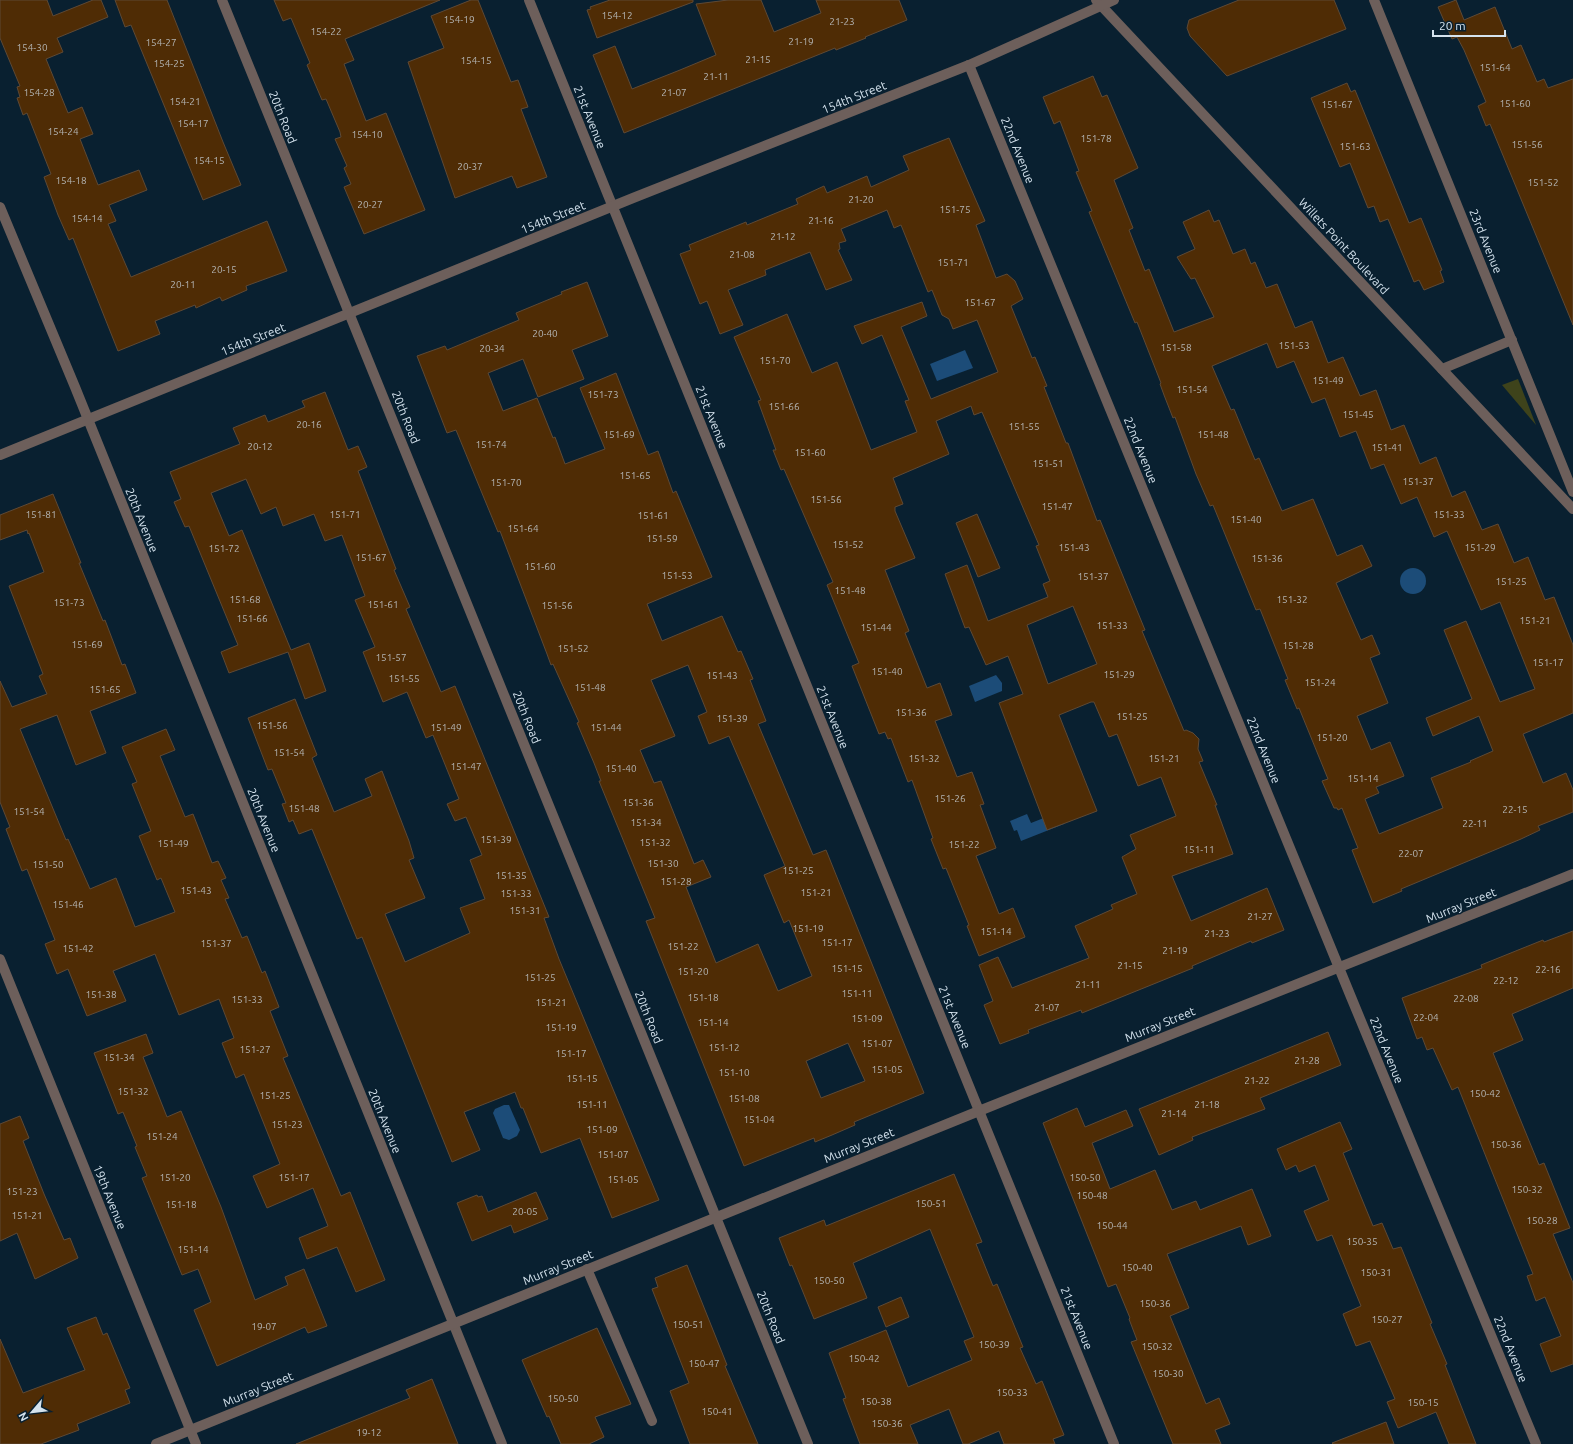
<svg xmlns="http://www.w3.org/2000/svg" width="1573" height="1444" font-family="Ubuntu,sans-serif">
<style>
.green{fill:#3e431b}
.water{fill:#1c4c78}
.building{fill:#4f2c05;stroke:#5e4935;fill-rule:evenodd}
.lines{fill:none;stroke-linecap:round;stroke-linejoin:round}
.minor{stroke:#6d5f5b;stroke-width:10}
.labels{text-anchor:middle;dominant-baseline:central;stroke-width:3;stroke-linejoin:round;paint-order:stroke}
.number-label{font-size:10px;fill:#b4b5b4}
.street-label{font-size:12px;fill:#d5e3ee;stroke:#092030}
</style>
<rect width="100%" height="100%" fill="#092030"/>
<polygon class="green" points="1518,379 1536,425 1502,385"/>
<g class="water">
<polygon points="965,350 973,368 937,381 930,364"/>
<circle cx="1413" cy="581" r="13"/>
<polygon points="996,675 1002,683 1002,691 975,702 969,686"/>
<polygon points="1059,812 1064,824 1021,841 1017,830 1014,831 1010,821 1027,814 1031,823"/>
<polygon points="504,1105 509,1105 520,1130 517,1136 509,1140 503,1138 493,1113 495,1109"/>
</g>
<g class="building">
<polygon points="0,0 47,0 53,16 93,0 101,0 108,17 57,38 63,52 46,59 68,113 82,107 93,134 80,139 98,185 139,170 147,190 109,205 116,221 108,224 131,277 267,221 287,271 246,286 247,290 222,301 220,297 196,308 195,305 155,321 160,334 118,351 73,238 69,240 58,215 44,177 51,174 27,113 23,115 17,98 20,97 17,87 20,86 0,38"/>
<polygon points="115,0 167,0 223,142 241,185 203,200 131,25 125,27"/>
<polygon points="274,0 440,0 345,39 354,60 344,64 366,121 386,113 425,210 364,234 344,187 351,184 344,168 347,166 335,139 341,137 340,132 326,99 322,100 307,65 310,63 291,18 283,21"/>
<polygon points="471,0 478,0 511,82 518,80 528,107 521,109 547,177 517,188 512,176 455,198 408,62 444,48 431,16"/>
<polygon points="610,0 693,0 693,2 597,38 587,10 591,9 590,7"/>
<polygon points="728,0 761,0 774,32 821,13 816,0 899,0 907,20 865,37 866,38 836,50 835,48 624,133 593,55 615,46 632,89 680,70 716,55 696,4"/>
<polygon points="1239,0 1334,0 1346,29 1227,76 1190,36 1187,28 1189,20"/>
<polygon points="1456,0 1464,20 1495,7 1512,49 1521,45 1537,82 1544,79 1548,88 1573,79 1573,325 1490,124 1486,126 1478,106 1486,102 1464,50 1457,37 1452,39 1438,7"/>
<path d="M1093 76 1102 97 1107 95 1138 168 1114 180 1133 228 1129 230 1145 271 1149 269 1174 332 1214 317 1195 278 1191 279 1177 257 1195 249 1183 222 1209 210 1214 222 1219 220 1233 254 1245 249 1251 264 1255 262 1266 288 1277 284 1295 328 1312 321 1328 363 1343 357 1360 396 1376 390 1391 430 1404 425 1420 464 1436 457 1452 497 1465 491 1482 530 1498 524 1514 563 1528 557 1545 600 1554 597 1573 645V713L1523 734 1543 783 1566 773 1573 790V812L1538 826 1540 830 1521 839 1401 889 1402 891 1373 903 1352 850 1358 848 1342 808 1338 810 1337 808H1334L1322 781 1328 779 1299 708 1297 709 1285 680 1288 679 1260 609 1256 610 1213 505 1210 506 1196 474 1175 417 1173 418 1164 395 1160 384 1161 383 1137 322 1135 323 1089 212 1092 211 1076 172 1079 171 1060 121 1054 124 1043 97ZM1267 343 1277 368 1294 361 1312 403 1325 398 1340 437 1356 431 1371 469 1384 464 1401 504 1417 497 1434 537 1447 531 1481 610 1500 602 1535 689 1500 702 1466 621 1444 630 1472 699 1426 718 1433 736 1479 716 1493 751 1470 761 1471 762 1431 778 1443 808 1379 834 1365 799 1379 793 1376 787 1404 776 1390 742 1371 750 1357 716 1388 703 1370 658 1380 654 1372 635 1361 640 1336 583 1372 566 1362 545 1337 556 1313 499 1282 511 1259 458 1255 460 1234 409 1231 410 1212 366Z"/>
<polygon points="1347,83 1351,92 1355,90 1409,223 1421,218 1442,270 1440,271 1444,282 1424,290 1419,280 1414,282 1388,219 1380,222 1374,206 1368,208 1350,163 1340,167 1311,98"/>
<path d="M949 138 985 221 976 225 996 278 1007 274 1015 281 1023 299 1011 306 1032 358 1035 357 1047 386 1044 387 1066 443H1068L1097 521 1100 520 1145 630 1142 631 1184 731 1186 730 1193 733 1199 739 1198 749 1203 761 1199 762 1217 805H1215L1233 854 1172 876 1191 921 1267 888 1284 930 1252 943 1251 941 1199 963 1192 966 1193 968 1082 1013 1081 1010 1028 1030 1029 1033 1000 1044 984 1005 993 1001 979 965 998 957 1012 988 1089 958 1075 926 1113 909 1111 905 1137 894 1122 857 1136 849 1130 835 1176 816 1161 777 1138 786 1117 734 1109 737 1094 702H1091L1059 715 1097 811 1047 830 999 703 1023 694 1008 656 986 665 969 627 965 628 945 574 967 565 988 621 1048 597 1043 584 1050 581 1036 546 1039 545 982 412 974 415 971 406 936 421 949 454 893 478 903 504 895 507V511L915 558 885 570 909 631 905 633 927 688 940 683 952 715 935 721 957 777 972 772 984 804 980 805 996 848 976 856 999 914 1013 908 1025 937 979 956 967 926 969 925 946 868 943 869 931 839 933 838 912 780 908 782 891 738 888 739 885 732 879 734 852 666 859 663 827 585 833 582 784 469 781 470 773 450H776L758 401 761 400 734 337 787 314 812 373 837 362 871 450 917 432 905 401 909 400 882 335 862 344 854 326 922 302 927 316 901 327 931 399 998 372 977 320 953 329 949 319 942 315 932 290 928 292 901 225 894 228 887 210 841 229 846 241 839 243 840 249 838 250 852 280 826 290 810 252 765 270 766 275 728 290 743 325 720 334 707 301 700 304 680 254 691 250 689 245 746 222 747 225 798 204 796 199 824 186 827 193 867 176 871 187 909 170 903 156ZM1073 606 1097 664 1048 684 1027 625Z"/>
<path d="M587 282 608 336 572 350 584 379 538 397 523 359 488 373 503 411 537 398 553 438 555 437 565 464 605 449 580 388 616 373 648 455 658 451 673 493 676 491 712 577 647 604 662 641 722 616 738 652 741 651 753 679 750 680 766 721 758 724 813 855 826 850 924 1093 854 1122 855 1125 832 1135 815 1142 814 1138 744 1166 646 921 655 918 599 781H601L594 763 577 723 579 722 553 664 551 665 547 654 500 531 498 532 456 430 447 433 417 356 445 346 447 350 519 320 516 313 562 294 561 292ZM688 665 707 712 698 716 709 744 729 736 785 866 764 875 784 923 789 920 812 976 778 991 758 944 716 963 686 887 711 877 703 860 694 864 661 781 654 783 640 750 675 736 651 680ZM848 1043 865 1081 821 1098 806 1061Z"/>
<polygon points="325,392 348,450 358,446 367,467 358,471 396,569 394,570 410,607 406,609 441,692 455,686 549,917 544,918 559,959 659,1200 612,1218 580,1138 541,1153 523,1108 521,1108 515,1092 464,1112 480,1150 452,1162 362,937 357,939 312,829 299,834 293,820 289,822 282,804 286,803 272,769 268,770 248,718 295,699 317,755 312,758 334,812 372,796 365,779 382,771 409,841 414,858 409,860 425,898 385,914 405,962 470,933 460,908 485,899 470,860 482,855 466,817 455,821 447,804 459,799 433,735 426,738 407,692 383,702 363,652 375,647 355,600 365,596 342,535 325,541 314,514 283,526 276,507 261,514 246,479 211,493 229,536 242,530 291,650 309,643 326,691 305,699 288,652 229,673 221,652 238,645 189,526 185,527 174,502 181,499 170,472 240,444 233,428 265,415 268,422 305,407 302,401"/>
<polygon points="53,494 81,563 79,563 103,621 105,620 122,665 125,664 136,693 90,711 106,753 76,765 57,715 20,729 66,840 68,839 90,889 116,878 135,927 175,912 161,878 157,880 139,836 151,831 132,784 137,782 122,747 166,729 175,750 160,756 185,817 193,814 212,863 218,861 226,878 221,880 229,898 225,899 242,938 247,936 262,973 265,971 279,1007 270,1011 288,1056 283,1058 341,1196 350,1192 385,1280 356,1292 337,1247 307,1259 299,1238 328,1226 313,1188 267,1208 253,1176 280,1164 244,1074 236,1078 222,1043 234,1038 219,999 179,1015 155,954 113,971 126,1001 87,1016 68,969 57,974 45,944 55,940 27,869 22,871 6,829 10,827 0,802 0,681 12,707 47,694 39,676 43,674 9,586 44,572 29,533 28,534 27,530 0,540 0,515"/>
<polygon points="977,514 1000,568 978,577 956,523"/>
<polygon points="1573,931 1573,988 1512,1014 1523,1040 1493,1053 1539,1165 1544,1163 1570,1228 1553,1234 1573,1283 1573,1364 1551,1372 1540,1344 1561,1336 1545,1297 1536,1301 1527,1276 1533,1274 1458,1087 1452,1090 1433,1048 1427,1050 1422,1037 1417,1039 1402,998 1482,968 1481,965 1543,940 1544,942"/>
<polygon points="1328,1032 1341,1065 1260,1098 1265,1109 1192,1137 1193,1140 1159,1155 1139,1109"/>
<polygon points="146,1034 153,1053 143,1057 167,1117 181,1111 221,1207 255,1300 288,1285 285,1277 304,1269 327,1326 308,1333 305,1327 217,1366 194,1310 211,1302 198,1269 182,1275 142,1178 147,1176 135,1147 137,1146 123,1112 118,1114 94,1053"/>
<polygon points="1077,1108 1085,1127 1126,1110 1133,1126 1092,1143 1110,1189 1155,1170 1172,1210 1196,1201 1200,1210 1252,1189 1271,1236 1248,1245 1241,1226 1167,1254 1189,1308 1170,1316 1206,1404 1219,1398 1230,1424 1215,1430 1221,1444 1173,1444 1131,1342 1137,1340 1129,1319 1130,1318 1116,1284 1108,1287 1043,1123"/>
<polygon points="20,1116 29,1138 23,1141 44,1194 64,1240 70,1238 78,1258 35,1279 17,1233 0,1241 0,1124"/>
<polygon points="1340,1122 1352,1149 1343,1153 1373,1226 1382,1223 1393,1249 1401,1247 1432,1323 1430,1324 1447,1364 1445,1365 1476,1444 1449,1444 1436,1412 1398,1428 1387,1402 1395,1399 1370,1341 1356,1346 1343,1314 1361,1306 1332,1235 1317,1241 1304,1211 1329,1200 1315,1165 1299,1172 1296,1165 1286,1170 1277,1149"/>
<polygon points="954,1174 982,1242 976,1244 993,1286 997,1284 1023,1347 1020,1348 1036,1384 1042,1381 1064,1435 1053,1439 1055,1444 1004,1444 999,1431 968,1444 963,1444 949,1409 910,1425 918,1444 860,1444 843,1399 846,1398 829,1353 886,1330 908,1387 972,1360 964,1341 974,1337 930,1229 853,1263 867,1298 814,1319 792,1265 790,1266 779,1238 824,1220 826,1226"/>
<polygon points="536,1192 548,1219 514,1233 511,1225 472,1241 457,1203 477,1195 478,1197 482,1196 488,1212"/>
<polygon points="687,1265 727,1365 725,1366 758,1444 690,1444 670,1391 689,1383 652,1289 658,1287 655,1278"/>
<polygon points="901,1297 909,1317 886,1327 878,1307"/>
<polygon points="96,1317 103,1335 107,1333 130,1388 125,1390 130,1403 77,1424 79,1430 41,1444 0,1444 0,1339 23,1393 85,1370 67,1328"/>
<polygon points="597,1328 631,1404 595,1417 604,1437 589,1444 561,1444 549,1416 547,1417 522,1360"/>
<polygon points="432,1379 458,1444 296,1444 410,1398 406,1390"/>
<polygon points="1386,1422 1394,1444 1333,1444 1332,1443"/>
</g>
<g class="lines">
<g class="minor">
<polyline points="222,0 808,1444"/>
<polyline points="529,0 1114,1444"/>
<polyline points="1096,0 1573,509"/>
<polyline points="1374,0 1573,492"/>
<polyline points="969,65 1351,997 1536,1444"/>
<polyline points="0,207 75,387 502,1444"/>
<polyline points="1442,369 1512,340"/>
<polyline points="0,455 633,198 969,65 1114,0"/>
<polyline points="0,959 196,1444"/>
<polyline points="587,1269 652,1421"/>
<polyline points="156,1444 979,1111 1573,874"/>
</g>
</g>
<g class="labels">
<g class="number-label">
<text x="617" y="15">154-12</text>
<text x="459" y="19">154-19</text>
<text x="842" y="21">21-23</text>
<text x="326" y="31">154-22</text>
<text x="801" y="41">21-19</text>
<text x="161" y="42">154-27</text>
<text x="32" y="47">154-30</text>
<text x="758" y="59">21-15</text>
<text x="476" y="60">154-15</text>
<text x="169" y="63">154-25</text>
<text x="1495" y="67">151-64</text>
<text x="716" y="76">21-11</text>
<text x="39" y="92">154-28</text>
<text x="674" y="92">21-07</text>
<text x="185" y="101">154-21</text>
<text x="1515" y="103">151-60</text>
<text x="1337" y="104">151-67</text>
<text x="193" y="123">154-17</text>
<text x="63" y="131">154-24</text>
<text x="367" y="134">154-10</text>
<text x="1096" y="138">151-78</text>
<text x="1527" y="144">151-56</text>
<text x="1355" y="146">151-63</text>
<text x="209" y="160">154-15</text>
<text x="470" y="166">20-37</text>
<text x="71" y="180">154-18</text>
<text x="1543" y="182">151-52</text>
<text x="861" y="199">21-20</text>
<text x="370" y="204">20-27</text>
<text x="955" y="209">151-75</text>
<text x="87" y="218">154-14</text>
<text x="821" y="220">21-16</text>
<text x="783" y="236">21-12</text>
<text x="742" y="254">21-08</text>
<text x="953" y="262">151-71</text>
<text x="224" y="269">20-15</text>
<text x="183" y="284">20-11</text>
<text x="980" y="302">151-67</text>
<text x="545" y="333">20-40</text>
<text x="1294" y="345">151-53</text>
<text x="1176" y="347">151-58</text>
<text x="492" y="348">20-34</text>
<text x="775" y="360">151-70</text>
<text x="1328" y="380">151-49</text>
<text x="1192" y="389">151-54</text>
<text x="603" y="394">151-73</text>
<text x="784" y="406">151-66</text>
<text x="1358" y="414">151-45</text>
<text x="309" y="424">20-16</text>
<text x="1024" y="426">151-55</text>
<text x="619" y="434">151-69</text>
<text x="1213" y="434">151-48</text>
<text x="491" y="444">151-74</text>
<text x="260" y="446">20-12</text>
<text x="1387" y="447">151-41</text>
<text x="810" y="452">151-60</text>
<text x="1048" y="463">151-51</text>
<text x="635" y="475">151-65</text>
<text x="1418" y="481">151-37</text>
<text x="506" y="482">151-70</text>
<text x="826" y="499">151-56</text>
<text x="1057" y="506">151-47</text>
<text x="41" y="514">151-81</text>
<text x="345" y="514">151-71</text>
<text x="1449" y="514">151-33</text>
<text x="653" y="515">151-61</text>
<text x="1246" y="519">151-40</text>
<text x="523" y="528">151-64</text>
<text x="662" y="538">151-59</text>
<text x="848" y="544">151-52</text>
<text x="1074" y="547">151-43</text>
<text x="1480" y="547">151-29</text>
<text x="224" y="548">151-72</text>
<text x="371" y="557">151-67</text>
<text x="1267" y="558">151-36</text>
<text x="540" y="566">151-60</text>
<text x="677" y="575">151-53</text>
<text x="1093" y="576">151-37</text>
<text x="1511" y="581">151-25</text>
<text x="850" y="590">151-48</text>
<text x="245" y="599">151-68</text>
<text x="1292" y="599">151-32</text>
<text x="69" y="602">151-73</text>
<text x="383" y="604">151-61</text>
<text x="557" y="605">151-56</text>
<text x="252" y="618">151-66</text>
<text x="1535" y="620">151-21</text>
<text x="1112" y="625">151-33</text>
<text x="876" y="627">151-44</text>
<text x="87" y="644">151-69</text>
<text x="1298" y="645">151-28</text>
<text x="573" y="648">151-52</text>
<text x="391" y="657">151-57</text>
<text x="1548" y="662">151-17</text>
<text x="887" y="671">151-40</text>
<text x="1119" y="674">151-29</text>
<text x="722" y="675">151-43</text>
<text x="404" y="678">151-55</text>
<text x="1320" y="682">151-24</text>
<text x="590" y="687">151-48</text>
<text x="105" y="689">151-65</text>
<text x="911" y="712">151-36</text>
<text x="1132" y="716">151-25</text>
<text x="732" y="718">151-39</text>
<text x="272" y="725">151-56</text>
<text x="446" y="727">151-49</text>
<text x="606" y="727">151-44</text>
<text x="1332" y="737">151-20</text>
<text x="289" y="752">151-54</text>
<text x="924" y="758">151-32</text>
<text x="1164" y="758">151-21</text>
<text x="466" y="766">151-47</text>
<text x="621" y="768">151-40</text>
<text x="1363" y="778">151-14</text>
<text x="950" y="798">151-26</text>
<text x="638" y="802">151-36</text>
<text x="304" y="808">151-48</text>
<text x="1515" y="809">22-15</text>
<text x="29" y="811">151-54</text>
<text x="646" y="822">151-34</text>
<text x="1475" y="823">22-11</text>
<text x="496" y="839">151-39</text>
<text x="655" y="842">151-32</text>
<text x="173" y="843">151-49</text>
<text x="964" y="844">151-22</text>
<text x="1199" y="849">151-11</text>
<text x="1411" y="853">22-07</text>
<text x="663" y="863">151-30</text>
<text x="48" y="864">151-50</text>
<text x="798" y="870">151-25</text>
<text x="511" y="875">151-35</text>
<text x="676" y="881">151-28</text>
<text x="196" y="890">151-43</text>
<text x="816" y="892">151-21</text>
<text x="516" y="893">151-33</text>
<text x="68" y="904">151-46</text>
<text x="525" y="910">151-31</text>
<text x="1260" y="916">21-27</text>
<text x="808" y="928">151-19</text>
<text x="996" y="931">151-14</text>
<text x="1217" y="933">21-23</text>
<text x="837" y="942">151-17</text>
<text x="216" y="943">151-37</text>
<text x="683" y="946">151-22</text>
<text x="78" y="948">151-42</text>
<text x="1175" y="950">21-19</text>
<text x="1130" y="965">21-15</text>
<text x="847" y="968">151-15</text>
<text x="1548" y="969">22-16</text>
<text x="693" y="971">151-20</text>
<text x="540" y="977">151-25</text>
<text x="1506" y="980">22-12</text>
<text x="1088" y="984">21-11</text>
<text x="857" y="993">151-11</text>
<text x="101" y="994">151-38</text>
<text x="703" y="997">151-18</text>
<text x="1466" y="998">22-08</text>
<text x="247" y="999">151-33</text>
<text x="551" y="1002">151-21</text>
<text x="1047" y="1007">21-07</text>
<text x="1426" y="1017">22-04</text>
<text x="867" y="1018">151-09</text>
<text x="713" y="1022">151-14</text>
<text x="561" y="1027">151-19</text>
<text x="877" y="1043">151-07</text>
<text x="724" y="1047">151-12</text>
<text x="255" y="1049">151-27</text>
<text x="571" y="1053">151-17</text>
<text x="119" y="1057">151-34</text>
<text x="1307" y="1060">21-28</text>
<text x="887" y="1069">151-05</text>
<text x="734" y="1072">151-10</text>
<text x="582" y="1078">151-15</text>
<text x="1257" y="1080">21-22</text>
<text x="133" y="1091">151-32</text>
<text x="1485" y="1093">150-42</text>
<text x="275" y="1095">151-25</text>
<text x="744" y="1098">151-08</text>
<text x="592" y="1104">151-11</text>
<text x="1207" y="1104">21-18</text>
<text x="1174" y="1113">21-14</text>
<text x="759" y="1119">151-04</text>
<text x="287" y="1124">151-23</text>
<text x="602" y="1129">151-09</text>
<text x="162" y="1136">151-24</text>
<text x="1506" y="1144">150-36</text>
<text x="613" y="1154">151-07</text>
<text x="175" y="1177">151-20</text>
<text x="294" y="1177">151-17</text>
<text x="1085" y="1177">150-50</text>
<text x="623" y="1179">151-05</text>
<text x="1527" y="1189">150-32</text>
<text x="22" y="1191">151-23</text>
<text x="1092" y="1195">150-48</text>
<text x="931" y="1203">150-51</text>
<text x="181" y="1204">151-18</text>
<text x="525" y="1211">20-05</text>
<text x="27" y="1215">151-21</text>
<text x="1542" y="1220">150-28</text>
<text x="1112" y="1225">150-44</text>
<text x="1362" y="1241">150-35</text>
<text x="193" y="1249">151-14</text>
<text x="1137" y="1267">150-40</text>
<text x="1376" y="1272">150-31</text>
<text x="829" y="1280">150-50</text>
<text x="1155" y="1303">150-36</text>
<text x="1387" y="1319">150-27</text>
<text x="688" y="1324">150-51</text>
<text x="264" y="1326">19-07</text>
<text x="994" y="1344">150-39</text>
<text x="1157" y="1346">150-32</text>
<text x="864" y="1358">150-42</text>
<text x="704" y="1363">150-47</text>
<text x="1168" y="1373">150-30</text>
<text x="1012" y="1392">150-33</text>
<text x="563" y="1398">150-50</text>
<text x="876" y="1401">150-38</text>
<text x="1423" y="1402">150-15</text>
<text x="717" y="1411">150-41</text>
<text x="887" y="1423">150-36</text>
<text x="369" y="1432">19-12</text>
</g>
<g class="street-label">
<text transform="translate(854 97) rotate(-22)">154th Street</text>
<text transform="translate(283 117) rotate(68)">20th Road</text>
<text transform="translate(590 117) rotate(68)">21st Avenue</text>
<text transform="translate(1018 150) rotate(68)">22nd Avenue</text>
<text transform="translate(553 217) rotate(-22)">154th Street</text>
<text transform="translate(1486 241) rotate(68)">23rd Avenue</text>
<text transform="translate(1344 246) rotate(47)">Willets Point Boulevard</text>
<text transform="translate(253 339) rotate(-22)">154th Street</text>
<text transform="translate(406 417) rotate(68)">20th Road</text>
<text transform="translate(712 417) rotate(68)">21st Avenue</text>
<text transform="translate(1141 450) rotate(68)">22nd Avenue</text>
<text transform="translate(142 520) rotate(68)">20th Avenue</text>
<text transform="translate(527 717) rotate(68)">20th Road</text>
<text transform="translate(833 717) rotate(68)">21st Avenue</text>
<text transform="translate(1264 750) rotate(68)">22nd Avenue</text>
<text transform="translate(264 820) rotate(68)">20th Avenue</text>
<text transform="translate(1461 905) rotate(-22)">Murray Street</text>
<text transform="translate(649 1017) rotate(68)">20th Road</text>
<text transform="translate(955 1017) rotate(68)">21st Avenue</text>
<text transform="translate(1160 1024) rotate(-22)">Murray Street</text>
<text transform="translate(1387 1050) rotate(68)">22nd Avenue</text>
<text transform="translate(385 1121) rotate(68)">20th Avenue</text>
<text transform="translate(859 1145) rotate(-22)">Murray Street</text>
<text transform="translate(110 1197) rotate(68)">19th Avenue</text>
<text transform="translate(558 1267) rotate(-22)">Murray Street</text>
<text transform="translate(771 1317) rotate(68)">20th Road</text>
<text transform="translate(1077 1318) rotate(68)">21st Avenue</text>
<text transform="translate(1511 1349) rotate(68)">22nd Avenue</text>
<text transform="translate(258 1389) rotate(-22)">Murray Street</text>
</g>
</g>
<g transform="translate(32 1412) rotate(242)" stroke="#092030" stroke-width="3" paint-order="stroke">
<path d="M0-3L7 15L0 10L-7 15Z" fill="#d5e3ee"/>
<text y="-6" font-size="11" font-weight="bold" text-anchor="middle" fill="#d5e3ee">N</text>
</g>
<path d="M1433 30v6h72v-6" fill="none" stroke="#d5e3ee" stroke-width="2"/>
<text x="1439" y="30" font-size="12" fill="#d5e3ee" stroke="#092030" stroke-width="3" paint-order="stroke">20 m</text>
</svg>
